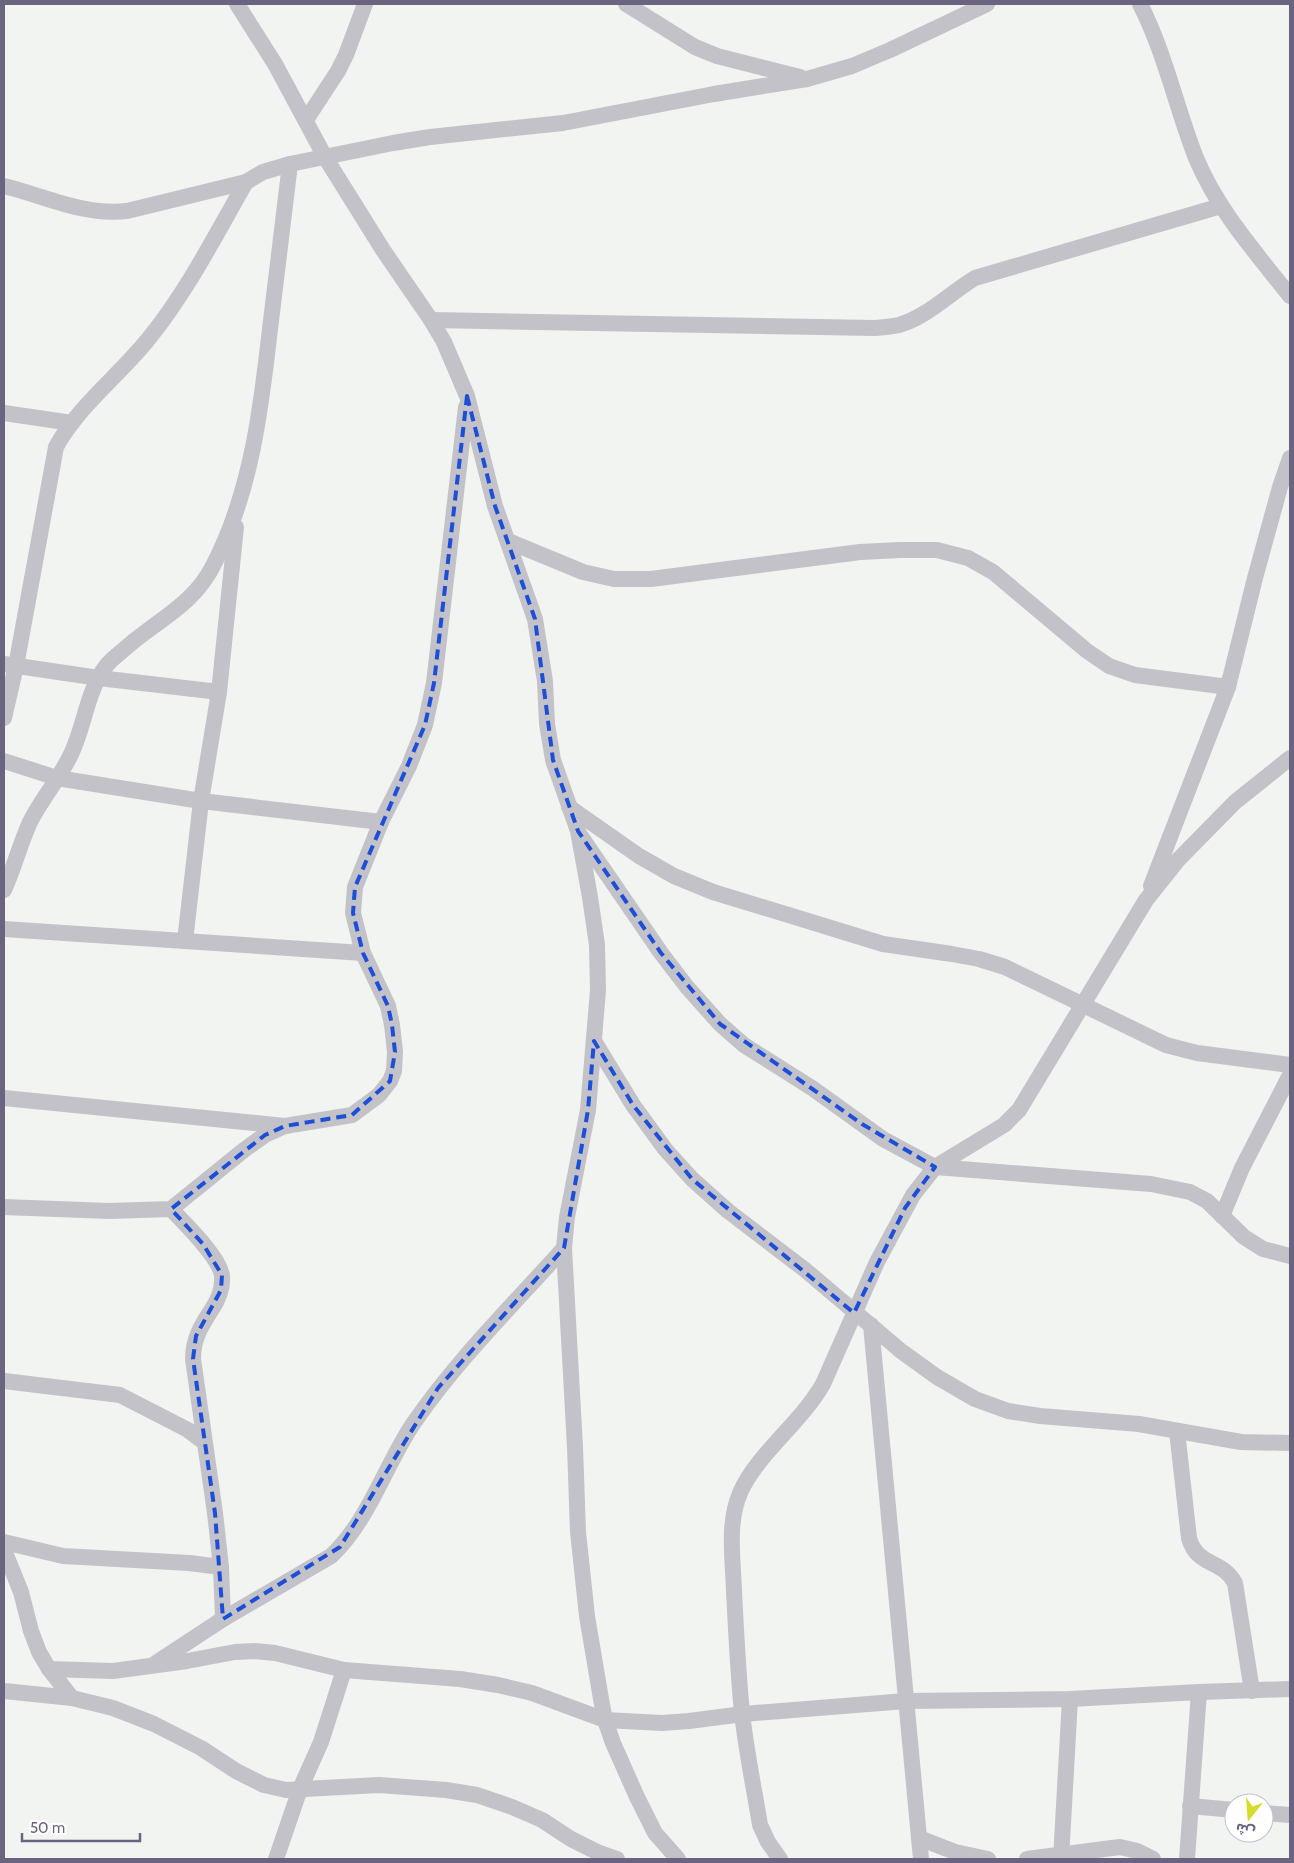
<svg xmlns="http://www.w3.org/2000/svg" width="1294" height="1863" font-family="Cabin,'Noto Sans Arabic',sans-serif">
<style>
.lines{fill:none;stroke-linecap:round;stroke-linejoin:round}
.street{stroke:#c3c2c8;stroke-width:16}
.marked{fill:none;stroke:#1d4ed8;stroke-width:4;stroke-dasharray:10 6;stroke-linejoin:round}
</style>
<rect width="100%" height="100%" fill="#f1f4f0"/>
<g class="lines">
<g class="street">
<polyline points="237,4 275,64 325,157 383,250 431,320 444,342 467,396 495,506 535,619 545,681 547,724 553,760 578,831 590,897 597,945 598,990 588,1110 567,1217 564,1248 575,1447 578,1532 587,1616 601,1699 605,1720 613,1743 637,1797 655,1833 678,1859"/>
<polyline points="626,4 695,47 717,56 800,77"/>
<path d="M1140 4C1165 53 1176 107 1196 158 1217 209 1256 253 1290 296"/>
<polyline points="306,120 338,71 346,55 365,4"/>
<path d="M4 186C45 196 84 216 127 211L246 182 263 172 290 164 393 143 430 137 563 123 714 94 807 79 852 66 890 50 987 4"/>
<path d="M431 320 875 328C883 327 891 327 899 325 927 317 950 293 975 278L1221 206"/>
<polyline points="4,413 72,423"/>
<polyline points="508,541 583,572 614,579 651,579 860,552 900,550 937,550 968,558 993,572 1087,651 1109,666 1135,675 1228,687"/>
<polyline points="4,664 99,678 219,692"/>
<path d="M4 718 16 666 56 447C78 406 121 374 150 337 188 290 216 234 246 182"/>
<polyline points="4,761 57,778 201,801 381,822"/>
<polyline points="569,807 639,856 674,876 713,892 883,944 952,954 979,959 1005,967 1166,1045 1197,1053 1290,1065"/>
<polyline points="580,835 661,953 687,987 720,1024 744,1045 812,1088 883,1139 935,1167 1151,1184 1190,1192 1207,1201 1244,1237 1263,1249 1290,1256"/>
<polyline points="1151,886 1228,687 1255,578 1280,487 1290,458"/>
<path d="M4 890C14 868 20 844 30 822 42 798 61 777 72 752 85 724 87 691 106 666 110 661 116 656 121 652 154 621 193 607 214 564 251 492 261 409 270 329 277 274 283 219 290 164"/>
<polyline points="4,929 363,953"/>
<polyline points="185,941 201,801 219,692 236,527"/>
<polyline points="594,1041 633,1105 665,1149 692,1179 728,1211 804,1269 901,1351 937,1377 975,1399 1008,1411 1040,1416 1139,1424 1241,1442 1290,1443"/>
<polyline points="4,1098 285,1126"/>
<polyline points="4,1207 109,1211 171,1209 244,1150 265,1135 285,1126 352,1115 379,1095 390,1081 394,1071 395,1052 392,1025 388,1006 363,953 353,913 355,887 381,822 409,766 425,725 434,683 466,407"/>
<path d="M171 1209C184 1223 220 1257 222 1276 223 1288 218 1300 212 1309 201 1326 193 1339 193 1359L215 1513 221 1567 223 1619"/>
<polyline points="1222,1216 1242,1168 1290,1075"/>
<polyline points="871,1325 921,1859"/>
<polyline points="4,1381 120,1395 188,1430 204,1442"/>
<path d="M1177 1431 1189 1538C1197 1567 1222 1559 1235 1583L1252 1691"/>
<polyline points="4,1542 63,1556 189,1563 221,1567"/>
<polyline points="4,1550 21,1592 31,1631 39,1652 49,1669 72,1698"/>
<path d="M156 1663 223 1619 331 1556C368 1522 386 1464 413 1424 456 1361 513 1305 564 1248"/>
<polyline points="49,1669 113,1671 187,1661 235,1652 255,1651 275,1653 344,1670 460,1679 498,1685 532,1693 605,1720 662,1723 689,1721 743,1714 906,1701 1070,1699 1199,1692 1290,1689"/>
<polyline points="4,1691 72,1698 113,1708 154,1724 201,1748 236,1771 264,1785 286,1790 379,1785 446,1790 477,1795 512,1807 542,1820 571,1839 597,1852 617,1859"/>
<polyline points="1190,1806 1234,1810"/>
<polyline points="1264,1813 1290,1815"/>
<polyline points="919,1838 955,1852 988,1859"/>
<polyline points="276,1859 300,1789 321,1742 344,1670"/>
<path d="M780 1859 768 1842 760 1825C754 1788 746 1750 742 1713 738 1672 736 1631 734 1591 733 1558 727 1524 740 1493 757 1454 800 1424 823 1384L877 1262 913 1195 935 1167 1004 1125 1019 1110 1146 900 1178 860 1235 802 1290 758"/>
<polyline points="1027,1859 1120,1847 1137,1851 1153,1859"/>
<polyline points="1061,1859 1070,1699"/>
<polyline points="1187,1859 1199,1692"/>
</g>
</g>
<path class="marked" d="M467 396 495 506 535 619 553 760 578 831 661 953 720 1024 862 1124 935 1167 905 1208 854 1313 692 1179 633 1105 594 1041 588 1110 564 1248 438 1388 340 1547 223 1619 215 1513 193 1359 196 1336 221 1290 222 1275 203 1244 171 1209 265 1135 285 1126 352 1115 390 1081 395 1052 392 1025 388 1006 363 953 353 913 355 887 425 725 434 683Z"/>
<rect width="1294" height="1863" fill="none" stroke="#6b6480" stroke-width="10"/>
<g transform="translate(1249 1818) rotate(197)"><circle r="24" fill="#ffffff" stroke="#c4c1cc"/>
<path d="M0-4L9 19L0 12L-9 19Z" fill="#d5dc29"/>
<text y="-8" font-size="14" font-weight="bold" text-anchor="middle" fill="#6b6480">ش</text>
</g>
<path d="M22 1833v8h118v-8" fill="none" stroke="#6b6480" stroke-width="2.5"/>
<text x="30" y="1833" font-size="15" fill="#6b6480" stroke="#ffffff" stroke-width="4" paint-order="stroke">50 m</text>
</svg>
